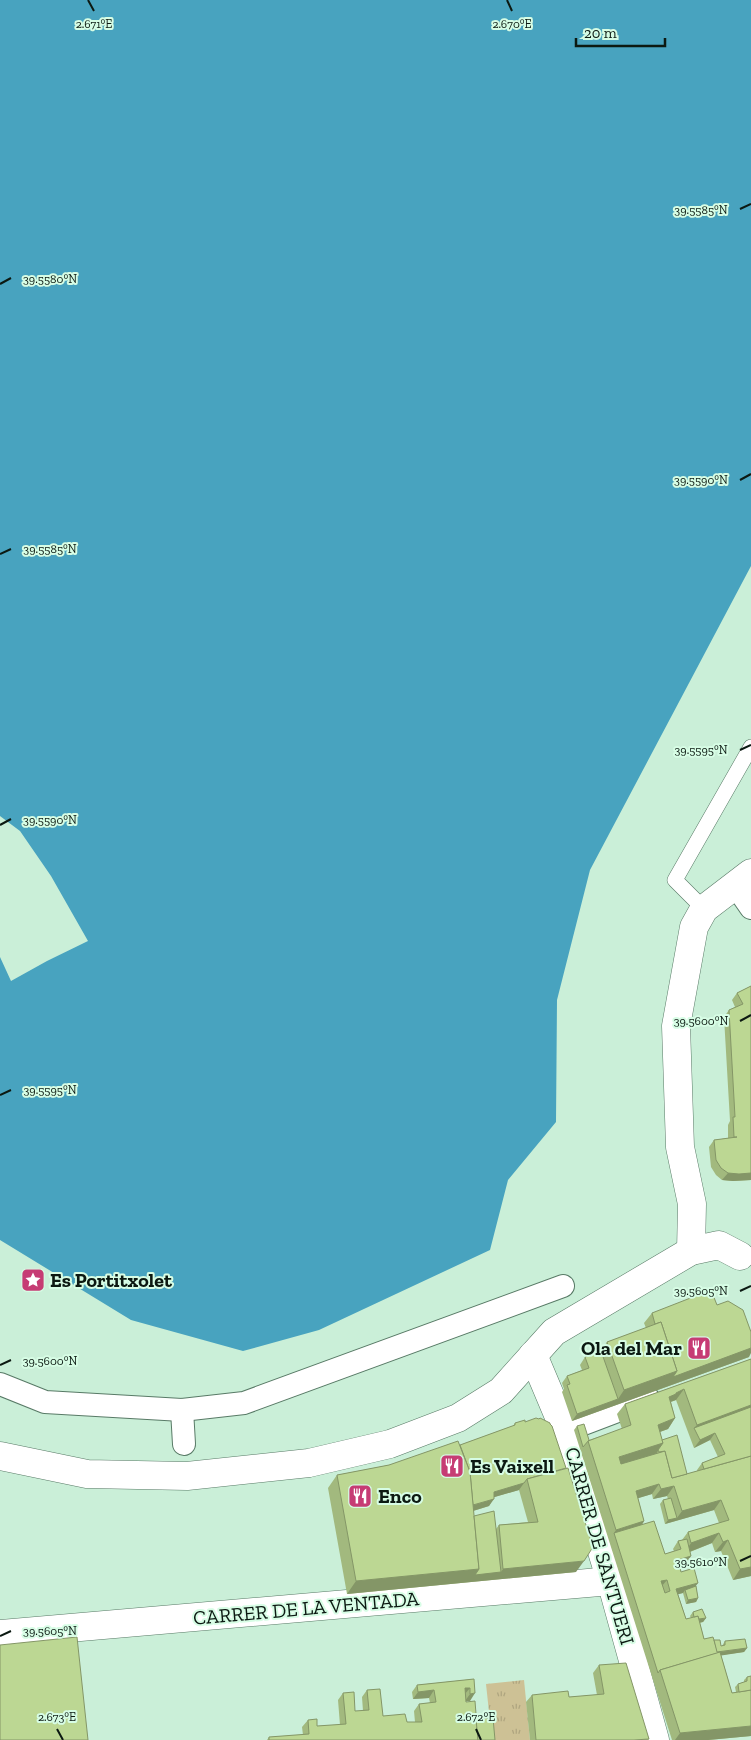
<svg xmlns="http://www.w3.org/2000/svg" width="751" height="1740" font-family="'Zilla Slab',serif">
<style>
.grass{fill:url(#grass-tufts)}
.water{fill:#48a3bf}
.pier{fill:#caefd8}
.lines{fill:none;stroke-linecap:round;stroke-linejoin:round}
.service-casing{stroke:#587a66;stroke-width:16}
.pedestrian-casing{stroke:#587a66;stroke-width:24}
.minor-casing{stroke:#587a66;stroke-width:29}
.service{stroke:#fff;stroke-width:15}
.pedestrian{stroke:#fff;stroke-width:22}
.minor{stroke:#fff;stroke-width:28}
.wall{fill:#a2b97e;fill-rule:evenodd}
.shaded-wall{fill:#849667}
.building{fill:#bcd793;stroke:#849667;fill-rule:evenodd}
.ticks{fill:none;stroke:#0c1912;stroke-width:2}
.labels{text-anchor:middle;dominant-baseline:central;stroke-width:4;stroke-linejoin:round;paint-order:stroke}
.poi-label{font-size:20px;font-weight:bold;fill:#0c1912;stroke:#d7fde5;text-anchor:start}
.street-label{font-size:20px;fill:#0c1912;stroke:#d7fde5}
.ticks-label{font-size:12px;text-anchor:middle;fill:#0c1912;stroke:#d7fde5;stroke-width:4;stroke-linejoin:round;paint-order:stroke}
</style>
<defs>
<pattern id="grass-tufts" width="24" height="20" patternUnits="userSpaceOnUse" patternTransform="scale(1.25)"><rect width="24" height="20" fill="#cdc195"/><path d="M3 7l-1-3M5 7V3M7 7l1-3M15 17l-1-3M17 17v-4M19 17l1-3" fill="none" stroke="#afa57f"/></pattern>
</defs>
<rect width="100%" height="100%" fill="#caefd8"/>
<polygon class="grass" points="524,1680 530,1740 492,1740 486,1684"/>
<polygon class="water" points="0,0 751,0 751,566 590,870 557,1000 556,1122 508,1180 490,1250 319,1330 243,1351 131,1320 0,1240"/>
<polygon class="pier" points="0,816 20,831 51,876 88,941 47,961 11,981 0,957"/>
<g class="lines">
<g class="service-casing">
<polyline id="service" points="704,909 675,880 751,747"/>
</g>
<g class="pedestrian-casing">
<g id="pedestrian">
<polyline points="735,885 751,908"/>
<polyline points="0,1384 45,1402 182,1410 244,1403 563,1286"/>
<polyline points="182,1410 184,1444"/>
<polyline points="565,1431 649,1399"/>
</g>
</g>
<g class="minor-casing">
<g id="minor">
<polyline points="691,1251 692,1204 680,1147 676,1026 694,927 704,909 751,873"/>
<polyline points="533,1355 565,1431 611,1581 655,1740"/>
<polyline points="0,1456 87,1474 187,1476 309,1463 390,1444 458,1418 501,1391 554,1332 691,1251 719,1245 740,1256"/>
<polyline points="0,1634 611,1581"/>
</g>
</g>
<use href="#service" class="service"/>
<use href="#pedestrian" class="pedestrian"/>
<use href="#minor" class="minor"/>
</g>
<g class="wall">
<polygon points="751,986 751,1180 733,1181 722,1180 716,1175 711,1167 709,1147 714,1140 728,1138 728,1125 730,1121 724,1017 729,1010 735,1007 732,1000 737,993"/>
<polygon points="717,1305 749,1357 572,1421 562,1392 564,1389 562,1383 567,1376 582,1370 580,1365 585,1357 601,1351 607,1342 646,1328 644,1323 652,1313"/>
<path d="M751 1359V1576L733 1580 721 1551 715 1552 712 1543 690 1552 686 1564 679 1566 681 1572 696 1586 698 1598 696 1602 686 1604 683 1593 678 1594 686 1619 691 1618 690 1616 693 1612 706 1618 703 1622 700 1623 704 1639 714 1640 721 1646H722L725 1641 747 1648 744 1652 721 1655 732 1693 736 1692 735 1687 738 1684 744 1682V1680L747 1677 751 1736 708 1740H672L574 1430 577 1426 589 1440 622 1429 617 1414 625 1404ZM676 1400 694 1448 710 1440 718 1457 702 1463 697 1470V1471L687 1474 662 1440 660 1432 668 1429 675 1418 671 1402ZM652 1494 653 1499 667 1496 668 1499 663 1500 660 1504 665 1524 714 1510 719 1523 688 1532 682 1540 678 1541 673 1549 674 1551 665 1554 642 1525 644 1521 638 1498Z"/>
<path d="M525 1422 550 1424 576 1572 347 1594 328 1488 337 1475 389 1465 460 1445 513 1426 515 1423ZM519 1490 528 1522 499 1525 496 1529 474 1516 473 1511 489 1506 494 1497Z"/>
<polygon points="599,1665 649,1739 648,1740 530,1740 526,1702 532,1695 569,1697 597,1695 593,1673"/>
<polygon points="474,1679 470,1701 466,1701 476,1719 495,1740 267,1740 269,1737 303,1735 302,1727 308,1720 317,1726 340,1725 338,1700 343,1693 355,1711 363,1711 362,1697 367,1690 383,1716 407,1722 415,1722 414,1711 419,1704 430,1703 429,1698 413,1699 412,1692 417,1685"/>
</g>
<g class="shaded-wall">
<polygon points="728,1173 751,1173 751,1180 733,1181 722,1180"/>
<polygon points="751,1348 751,1353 749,1357 572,1421 577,1414 618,1399 624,1390 677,1371"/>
<polygon points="684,1389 676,1400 670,1402 669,1397 676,1393"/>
<polygon points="751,1405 751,1413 694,1428 697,1425"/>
<polygon points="675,1418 668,1429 651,1435 658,1425"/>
<polygon points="715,1433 710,1440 694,1448 700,1440"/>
<polygon points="663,1443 656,1454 611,1467 619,1457"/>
<polygon points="524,1483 519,1490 488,1499 494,1492"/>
<polygon points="659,1484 652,1494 629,1501 636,1491"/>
<polygon points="674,1486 667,1496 653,1499 661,1489"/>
<polygon points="494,1499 489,1506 463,1514 468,1507"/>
<polygon points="721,1500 714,1510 665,1524 668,1520 677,1518 682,1511"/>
<polygon points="644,1521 637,1532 614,1533 616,1530"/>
<polygon points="719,1533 712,1543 684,1554 691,1543"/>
<polygon points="728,1540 721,1551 715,1552 723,1542"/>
<polygon points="691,1556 686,1564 673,1568 678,1560"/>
<polygon points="584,1561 576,1572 347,1594 356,1581 479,1569 501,1572 503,1569"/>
<polygon points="751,1567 751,1576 733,1580 740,1569"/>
<polygon points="667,1580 661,1587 661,1581"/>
<polygon points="698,1583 693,1590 685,1590 683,1593 671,1596 676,1589"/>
<polygon points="698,1598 696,1602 686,1604 688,1600"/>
<polygon points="706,1618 703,1622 693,1623 695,1620"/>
<polygon points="747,1648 744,1652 718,1656 714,1653"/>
<polygon points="465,1688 470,1688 464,1695"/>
<polygon points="434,1690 429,1698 413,1699 418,1692"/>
<polygon points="475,1693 470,1701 465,1701 470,1694"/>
<polygon points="751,1726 751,1736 708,1740 675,1740 680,1733"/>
</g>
<g class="building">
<polygon points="751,986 751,1173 739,1174 728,1173 721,1168 716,1160 714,1140 737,1137 734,1137 733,1117 735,1117 729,1010 743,1004 737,993"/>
<polygon points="711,1290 717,1305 728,1301 743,1310 751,1332 751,1348 673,1377 677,1371 661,1322 655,1324 652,1313"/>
<polygon points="661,1322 677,1371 624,1390 607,1342"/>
<polygon points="601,1351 618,1399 577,1414 567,1385 570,1384 567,1376 589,1368 585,1357"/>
<polygon points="751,1359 751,1405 697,1425 684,1389 676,1393 676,1394 669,1397 675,1418 658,1425 663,1443 619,1457 621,1464 665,1451 672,1478 751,1456 751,1567 740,1569 728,1540 723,1542 719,1533 691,1543 688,1532 729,1520 721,1500 682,1511 674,1486 661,1489 659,1484 636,1491 644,1521 616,1530 588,1441 631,1425 625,1404"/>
<polygon points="751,1407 751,1456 704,1469 702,1463 725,1454 715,1433 700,1440 694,1428"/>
<polygon points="536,1418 539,1419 540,1418 550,1423 550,1424 552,1426 566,1468 527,1479 524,1483 494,1492 494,1499 473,1505 470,1472 460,1445 515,1425 515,1423 525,1420 525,1422"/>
<polygon points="584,1424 589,1440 583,1447 577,1426"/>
<polygon points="677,1435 687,1474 672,1478 665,1451 659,1452 658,1450 663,1443 662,1440"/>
<polygon points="458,1441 470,1472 479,1569 356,1581 337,1475 389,1465"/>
<polygon points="568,1468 593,1547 584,1561 503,1569 499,1525 538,1522 527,1479"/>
<polygon points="671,1498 677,1518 668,1520 663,1500"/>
<polygon points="494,1511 501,1572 475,1575 479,1569 474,1516"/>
<path d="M654 1521 665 1554 681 1549 678 1541 687 1539 691 1556 678 1560 681 1572 694 1568 698 1583 676 1589 686 1619 698 1616 704 1639 713 1637 718 1653 660 1670 658 1673 614 1533ZM667 1580 670 1591 665 1593 661 1581Z"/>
<polygon points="696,1586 698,1598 688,1600 685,1590"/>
<polygon points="702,1609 706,1618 699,1619 698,1616 694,1617 693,1612"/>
<polygon points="77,1637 88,1740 0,1740 0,1645"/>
<polygon points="745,1639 747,1648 717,1652 714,1640 720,1640 721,1646 725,1645 725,1641"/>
<polygon points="720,1652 732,1693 751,1690 751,1726 680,1733 660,1670"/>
<polygon points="626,1663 649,1739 634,1740 536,1740 532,1695 568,1691 569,1697 604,1694 599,1665"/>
<polygon points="751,1676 751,1690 739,1692 738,1684 747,1681 747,1677"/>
<polygon points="474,1679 475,1693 470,1694 470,1688 465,1688 466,1702 475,1701 478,1740 269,1740 269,1737 309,1734 308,1720 317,1719 317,1726 346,1724 343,1693 354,1692 355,1711 369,1710 367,1690 380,1689 383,1716 405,1714 407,1722 422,1722 419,1704 436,1702 434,1690 418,1692 417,1685"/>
<polygon points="493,1718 495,1740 478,1740 476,1719"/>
</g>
<path class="ticks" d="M88 0 94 11M507 0 512 11M740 209 751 204M0 284 11 278M740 480 751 474M0 554 11 549M740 750 751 745M0 825 11 819M740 1021 751 1015M0 1095 11 1090M740 1291 751 1286M0 1365 11 1360M740 1561 751 1556M0 1636 11 1631M57 1729 63 1740M476 1729 481 1740"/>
<defs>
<g id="sight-square" transform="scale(1.25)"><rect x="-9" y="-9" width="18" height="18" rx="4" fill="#c63c74" stroke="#d7fde5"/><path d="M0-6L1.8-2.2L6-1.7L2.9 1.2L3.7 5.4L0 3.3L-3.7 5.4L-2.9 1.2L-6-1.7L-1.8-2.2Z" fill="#fff"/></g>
<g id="restaurant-square" transform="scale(1.25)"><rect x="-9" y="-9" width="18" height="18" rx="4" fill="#c63c74" stroke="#d7fde5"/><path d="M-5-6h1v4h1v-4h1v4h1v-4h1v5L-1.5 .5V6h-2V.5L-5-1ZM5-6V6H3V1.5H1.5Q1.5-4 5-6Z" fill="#fff"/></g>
</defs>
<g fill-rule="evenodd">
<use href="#sight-square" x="33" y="1280"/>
<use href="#restaurant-square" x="699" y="1348"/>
<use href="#restaurant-square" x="452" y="1466"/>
<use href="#restaurant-square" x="360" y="1496"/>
</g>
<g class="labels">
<g class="poi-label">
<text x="50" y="1280">Es Portitxolet</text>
<text x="682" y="1348" text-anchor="end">Ola del Mar</text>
<text x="470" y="1466">Es Vaixell</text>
<text x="378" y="1496">Enco</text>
</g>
<g class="street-label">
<text transform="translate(600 1546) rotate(74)">CARRER DE SANTUERI</text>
<text transform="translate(306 1608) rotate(-5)">CARRER DE LA VENTADA</text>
</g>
</g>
<g class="ticks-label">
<text x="94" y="28">2.671°E</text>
<text x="512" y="28">2.670°E</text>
<text x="701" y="214">39.5585°N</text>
<text x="50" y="283">39.5580°N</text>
<text x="701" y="484">39.5590°N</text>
<text x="50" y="553">39.5585°N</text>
<text x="701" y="754">39.5595°N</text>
<text x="50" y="824">39.5590°N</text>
<text x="701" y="1025">39.5600°N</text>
<text x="50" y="1094">39.5595°N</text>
<text x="701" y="1295">39.5605°N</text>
<text x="50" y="1365">39.5600°N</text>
<text x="701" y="1566">39.5610°N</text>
<text x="50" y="1635">39.5605°N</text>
<text x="57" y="1721">2.673°E</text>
<text x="476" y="1721">2.672°E</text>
</g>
<path d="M576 38v8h89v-8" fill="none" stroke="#0c1912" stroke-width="2.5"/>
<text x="584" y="38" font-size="15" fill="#0c1912" stroke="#d7fde5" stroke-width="4" paint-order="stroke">20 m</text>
</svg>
